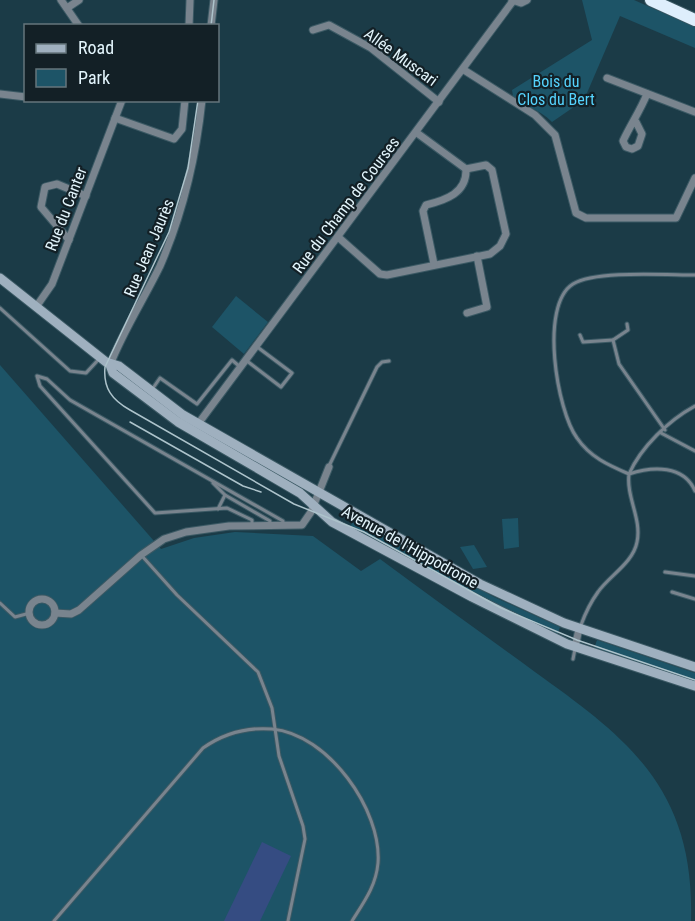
<svg xmlns="http://www.w3.org/2000/svg" width="695" height="921" font-family="'Roboto Condensed',sans-serif">
<style>
.green{fill:#1d5467}
.water{fill:#354c82}
.lines{fill:none;stroke-linecap:round;stroke-linejoin:round}
.lane-casing{stroke:#3b5964;stroke-width:5}
.street-casing{stroke:#3b5964;stroke-width:9}
.secondary-casing{stroke:#3b5964;stroke-width:11}
.highway-casing{stroke:#3b5964;stroke-width:14}
.lane{stroke:#79848e;stroke-width:3}
.street{stroke:#79848e;stroke-width:7}
.secondary{stroke:#9fb0bf;stroke-width:9}
.highway{stroke:#deeefc;stroke-width:12}
.tram{stroke:#adc3cb;stroke-width:1.5}
.labels{text-anchor:middle;dominant-baseline:central;stroke-width:4.5;stroke-linejoin:round;paint-order:stroke}
.street-label{font-size:16px;fill:#e3f5fc;stroke:#132026}
.park-label{font-size:16px;fill:#55d3fd;stroke:#132026}
</style>
<rect width="100%" height="100%" fill="#1b3b47"/>
<g class="green">
<path d="M582 0H634L695 27V48L620 16 584 100 552 122C538 108 526 108 513 96L512 90 592 40Z"/>
<polygon points="236,296 268,322 244,354 212,327"/>
<path d="M0 365 161 549 194 538 235 532 313 536 361 571 380 559C431 597 483 634 535 672 627 738 695 788 691 921H0Z"/>
<polygon points="518,518 519,547 504,549 502,519"/>
<polygon points="353,520 494,597 560,627 557,635 527,622 350,528"/>
<polygon points="474,545 487,567 473,569 460,547"/>
<polygon points="597,640 695,673 695,682 594,649"/>
</g>
<polygon class="water" points="262,842 291,856 260,921 224,921"/>
<g class="lines">
<g class="lane-casing">
<g id="lane">
<polyline points="0,308 70,371 86,373 99,359"/>
<polyline points="627,324 628,330 613,340 619,364 665,430"/>
<polyline points="580,335 583,342 613,340"/>
<polyline points="247,361 281,387 292,373 256,346"/>
<polyline points="153,388 160,378 197,404 232,360 239,366"/>
<polyline points="661,433 695,451"/>
<polyline points="329,466 377,367 382,362 389,361"/>
<path d="M629 474C641 447 669 420 695 406"/>
<path d="M629 474C653 466 684 465 695 491"/>
<polyline points="213,483 225,495 270,521 270,524"/>
<polyline points="218,509 225,495"/>
<polyline points="252,525 252,520 227,508 155,513 40,386 37,376 47,379 70,400 283,521 283,525"/>
<polyline points="142,556 177,595 258,672 272,708 279,756 303,826 305,839 288,921"/>
<polyline points="665,572 695,576"/>
<polyline points="672,592 695,599"/>
<polyline points="0,603 15,617 30,613"/>
<path d="M581 625C585 614 590 603 598 592 609 576 633 563 637 542 642 519 626 497 629 474 608 465 590 457 577 438 557 411 539 305 573 284 595 270 667 275 695 275"/>
<polyline points="573,659 575,649"/>
<path d="M54 921 203 748C223 734 247 727 272 729 328 734 382 810 378 863 376 886 364 902 352 921"/>
</g>
</g>
<g class="street-casing">
<g id="street">
<polyline points="61,0 79,26"/>
<polyline points="512,0 521,3 527,0"/>
<polyline points="67,8 79,0"/>
<polyline points="189,26 190,0"/>
<polyline points="211,26 214,0"/>
<polyline points="313,30 329,25 371,48 439,102"/>
<polyline points="464,70 535,115 555,135 576,213 586,218 676,218 695,178"/>
<polyline points="607,78 695,112"/>
<polyline points="0,94 26,97"/>
<polyline points="115,118 174,139 182,129 185,100"/>
<path d="M636 122 642 134 638 146 632 149 626 147 623 141C631 124 640 111 647 94"/>
<polyline points="338,237 380,274 387,275 490,254 500,246 506,234 492,170 486,165 466,169 417,133"/>
<polyline points="69,240 41,207 45,187 57,184 86,196"/>
<path d="M434 264 423 211 426 205C446 200 467 193 466 169"/>
<polyline points="36,307 52,284 122,100"/>
<polyline points="467,313 487,307 477,256"/>
<path d="M110 365C123 331 144 299 160 266 183 213 196 158 202 100"/>
<polyline points="198,424 513,1"/>
<circle cx="42" cy="612" r="13"/>
<polyline points="55,613 71,614 79,610 141,555 164,539 186,532 229,526 302,525 311,512 329,467"/>
<polyline points="575,647 579,629"/>
</g>
</g>
<g class="secondary-casing">
<g id="secondary">
<polyline points="0,278 106,362 119,366 183,415 480,584 564,623 695,667"/>
<polyline points="110,365 113,373 178,422 300,493 332,522 472,597 567,644 695,686"/>
</g>
</g>
<g class="highway-casing">
<polyline id="highway" points="651,0 695,20"/>
</g>
<use href="#lane" class="lane"/>
<use href="#street" class="street"/>
<use href="#secondary" class="secondary"/>
<use href="#highway" class="highway"/>
<g class="tram">
<polyline points="211,26 214,0"/>
<path d="M198 100 188 168 169 232 105 367C103 388 112 400 130 410L294 504 364 532 501 608 577 640 695 680"/>
<polyline points="130,422 243,486 261,492"/>
</g>
</g>
<g class="labels">
<g class="street-label">
<text transform="translate(401 57) rotate(36)">Allée Muscari</text>
<text transform="translate(346 205) rotate(-53)">Rue du Champ de Courses</text>
<text transform="translate(66 209) rotate(-69)">Rue du Canter</text>
<text transform="translate(149 248) rotate(-67)">Rue Jean Jaurès</text>
<text transform="translate(410 547) rotate(29)">Avenue de l'Hippodrome</text>
</g>
<g class="park-label">
<text x="556" y="81">Bois du<tspan x="556" dy="18">Clos du Bert</tspan></text>
</g>
</g>
<rect x="24" y="24" width="195" height="78" fill="#132026" stroke="#66757c" stroke-width="1.5"/>
<rect x="36" y="44" width="30" height="9" fill="#9fb0bf" stroke="#66757c" stroke-width="1.5"/>
<text x="78" y="54" font-size="18" fill="#e3f5fc">Road</text>
<rect x="36" y="69" width="30" height="18" fill="#1d5467" stroke="#66757c" stroke-width="1.5"/>
<text x="78" y="84" font-size="18" fill="#e3f5fc">Park</text>
</svg>
